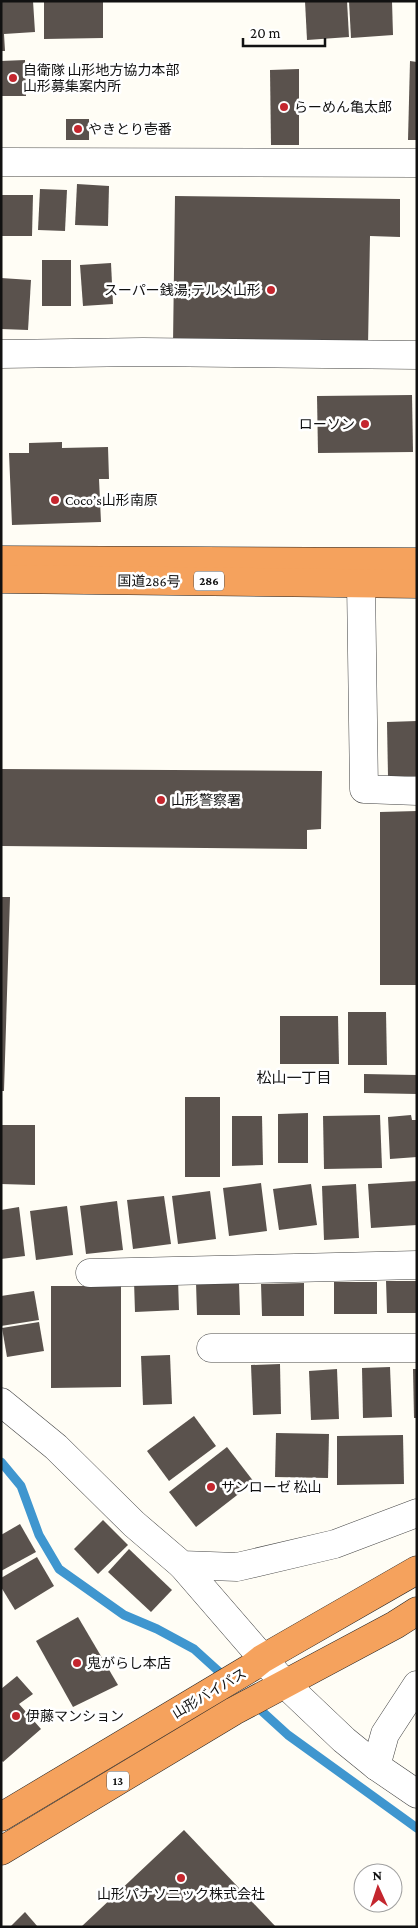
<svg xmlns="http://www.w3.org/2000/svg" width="418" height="1928" font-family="'Crimson Pro','Noto Sans JP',serif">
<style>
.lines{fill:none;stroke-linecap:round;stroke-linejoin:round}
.stream{stroke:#3f96cf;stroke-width:9}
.building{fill:#5a524d}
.minor-casing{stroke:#444;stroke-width:29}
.highway-casing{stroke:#222;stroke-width:29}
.minor{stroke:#fff;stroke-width:28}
.highway{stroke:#f5a25d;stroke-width:28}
.poi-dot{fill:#c4262e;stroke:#fff;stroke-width:2}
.labels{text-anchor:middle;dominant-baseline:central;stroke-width:5;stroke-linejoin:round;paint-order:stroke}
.shield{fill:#fff;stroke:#585858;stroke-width:1}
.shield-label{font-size:12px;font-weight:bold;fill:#111}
.poi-label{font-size:14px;fill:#111;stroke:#fff;text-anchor:start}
.street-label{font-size:14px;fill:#111;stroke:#fff}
.neighbourhood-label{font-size:15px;fill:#111;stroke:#fff}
</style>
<rect width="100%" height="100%" fill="#fffdf5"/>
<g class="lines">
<g class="stream">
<polyline points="1,1462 21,1486 39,1535 59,1569 124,1615 157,1629 194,1649 226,1678"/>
<polyline points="254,1704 288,1735 417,1828"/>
</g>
</g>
<g class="building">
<polygon points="1,1 33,1 35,32 4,34 5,51 1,51"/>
<polygon points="44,1 103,1 103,38 44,39"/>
<polygon points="305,1 347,1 349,37 307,40"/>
<polygon points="349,1 392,1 393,35 351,38"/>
<polygon points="25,60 26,96 1,96 1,61"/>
<polygon points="410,61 417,62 417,140 408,140"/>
<polygon points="299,69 299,145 271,145 270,70"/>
<rect x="66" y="119" width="23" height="21"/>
<polygon points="77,184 109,186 108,226 75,225"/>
<polygon points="40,189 67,190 65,231 38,230"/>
<polygon points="1,195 33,195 32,236 1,236"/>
<polygon points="175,196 400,199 400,237 370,236 368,346 173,344"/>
<rect x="42" y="260" width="29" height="46"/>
<polygon points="111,263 113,304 83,306 80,265"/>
<polygon points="1,278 31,280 28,330 1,329"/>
<polygon points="412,395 413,452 318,453 317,396"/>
<polygon points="62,442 62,448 108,447 109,479 99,479 101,522 12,525 9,453 29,453 29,443"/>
<polygon points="417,721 417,776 388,776 387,722"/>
<polygon points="1,769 322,771 321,829 307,830 307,849 2,846"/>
<polygon points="417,811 417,985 380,985 380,812"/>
<polygon points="1,897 10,897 4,1091 1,1091"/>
<polygon points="348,1012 386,1012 387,1065 348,1065"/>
<polygon points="280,1016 338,1016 339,1064 280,1064"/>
<polygon points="364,1074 417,1075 417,1094 364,1093"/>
<rect x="185" y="1097" width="35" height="80"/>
<polygon points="308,1113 308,1163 278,1163 278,1114"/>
<polygon points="380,1115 382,1168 324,1169 323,1116"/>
<polygon points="411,1115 412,1120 416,1120 417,1157 390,1159 388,1117"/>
<polygon points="232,1116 262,1116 263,1165 232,1166"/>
<polygon points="1,1125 35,1125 35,1185 1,1184"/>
<polygon points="417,1181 417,1225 371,1228 368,1184"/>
<polygon points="261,1183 267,1231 229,1236 223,1188"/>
<polygon points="311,1184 317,1225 279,1230 273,1189"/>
<polygon points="356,1184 359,1238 324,1240 322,1186"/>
<polygon points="210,1191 216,1239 178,1244 172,1196"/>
<polygon points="164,1196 171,1244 133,1249 127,1200"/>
<polygon points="117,1201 123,1250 86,1254 80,1206"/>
<polygon points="67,1206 73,1255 36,1260 30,1211"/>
<polygon points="19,1207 25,1256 1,1259 1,1210"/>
<polygon points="178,1279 179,1310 135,1312 134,1281"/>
<polygon points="386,1281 417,1281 417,1313 387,1313"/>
<rect x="334" y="1282" width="43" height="32"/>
<polygon points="196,1283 239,1283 240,1315 197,1315"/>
<polygon points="304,1283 304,1316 262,1316 261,1284"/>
<polygon points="51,1286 121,1286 121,1387 51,1388"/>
<polygon points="34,1291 39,1320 1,1326 1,1296"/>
<polygon points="39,1322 44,1351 7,1357 2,1328"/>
<polygon points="170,1355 172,1404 143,1405 141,1356"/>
<polygon points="280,1364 281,1414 253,1415 251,1365"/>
<polygon points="390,1367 392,1417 363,1418 362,1368"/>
<polygon points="337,1369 339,1419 311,1420 309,1371"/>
<polygon points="413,1369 417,1369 417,1418 414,1418"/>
<polygon points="194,1416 216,1446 169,1481 147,1451"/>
<polygon points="276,1433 329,1434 328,1478 275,1477"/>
<polygon points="403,1435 404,1484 337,1485 337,1436"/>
<polygon points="227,1447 254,1482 196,1527 169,1492"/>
<polygon points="103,1520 128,1545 98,1574 74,1549"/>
<polygon points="20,1524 36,1552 1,1571 1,1535"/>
<polygon points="129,1549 172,1590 151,1612 108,1572"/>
<polygon points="37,1557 54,1586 15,1610 1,1587 1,1578"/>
<polygon points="78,1617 118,1685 73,1707 36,1641"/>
<polygon points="17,1676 33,1694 19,1704 41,1729 3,1762 1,1760 1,1689"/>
<polygon points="184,1830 276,1927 81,1927"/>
<polygon points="25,1912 38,1927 10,1927"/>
</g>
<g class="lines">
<g class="minor-casing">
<g id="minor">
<polyline points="1,162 417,163"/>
<polyline points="1,354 143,352 417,355"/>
<polyline points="361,583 364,789 417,791"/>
<polyline points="90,1273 417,1265"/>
<polyline points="211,1348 417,1348"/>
<polyline points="1,1402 56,1447 134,1524 182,1565 237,1567 335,1544 417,1513"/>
<polyline points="182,1565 285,1684 344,1740 376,1766 417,1794"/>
<polyline points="376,1766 385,1734 417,1685"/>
</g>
</g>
<g class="highway-casing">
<g id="highway">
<polyline points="1,560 417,562"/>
<polyline points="1,579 417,584"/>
<polyline points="1,1817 252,1667 262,1659 417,1570"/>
<polyline points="1,1851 234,1711 395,1625 417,1611"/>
</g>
</g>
<use href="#minor" class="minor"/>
<use href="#highway" class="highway"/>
</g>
<g class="poi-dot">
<circle cx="13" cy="78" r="5"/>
<circle cx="284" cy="107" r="5"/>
<circle cx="78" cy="129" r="5"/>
<circle cx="271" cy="290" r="5"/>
<circle cx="365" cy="424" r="5"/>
<circle cx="55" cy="500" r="5"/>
<circle cx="161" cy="800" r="5"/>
<circle cx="211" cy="1487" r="5"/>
<circle cx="77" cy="1663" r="5"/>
<circle cx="16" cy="1716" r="5"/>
<circle cx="181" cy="1878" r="5"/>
</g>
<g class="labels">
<g class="shield">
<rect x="194" y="571.5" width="30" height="19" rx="4"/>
<rect x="107" y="1771.5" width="22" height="19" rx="4"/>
</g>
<g class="shield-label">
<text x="209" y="581">286</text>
<text x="118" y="1781">13</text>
</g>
<g class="poi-label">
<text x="23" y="70">自衛隊 山形地方協力本部<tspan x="23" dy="16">山形募集案内所</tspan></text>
<text x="294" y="107">らーめん亀太郎</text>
<text x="88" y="129">やきとり壱番</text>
<text x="261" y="290" text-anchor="end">スーパー銭湯;テルメ山形</text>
<text x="355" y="424" text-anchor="end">ローソン</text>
<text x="65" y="500">Coco’s山形南原</text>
<text x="171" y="800">山形警察署</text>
<text x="221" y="1487">サンローゼ 松山</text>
<text x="87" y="1663">鬼がらし本店</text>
<text x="26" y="1716">伊藤マンション</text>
<text x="181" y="1894" text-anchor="middle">山形パナソニック株式会社</text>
</g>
<g class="street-label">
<text transform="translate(149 581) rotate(1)">国道286号</text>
<text transform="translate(209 1693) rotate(-31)">山形バイパス</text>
</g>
<g class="neighbourhood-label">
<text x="294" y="1078">松山一丁目</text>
</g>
</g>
<rect width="418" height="1928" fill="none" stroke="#111111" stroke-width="5"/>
<g transform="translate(378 1888) rotate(357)"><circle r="24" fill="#ffffff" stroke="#a0a0a0"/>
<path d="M0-4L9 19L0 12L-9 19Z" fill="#c4262e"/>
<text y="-8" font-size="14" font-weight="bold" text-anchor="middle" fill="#111111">N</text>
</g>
<path d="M243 38v8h82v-8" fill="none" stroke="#111111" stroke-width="2.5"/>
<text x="250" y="38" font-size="15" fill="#111111" stroke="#ffffff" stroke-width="4" paint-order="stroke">20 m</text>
</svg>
